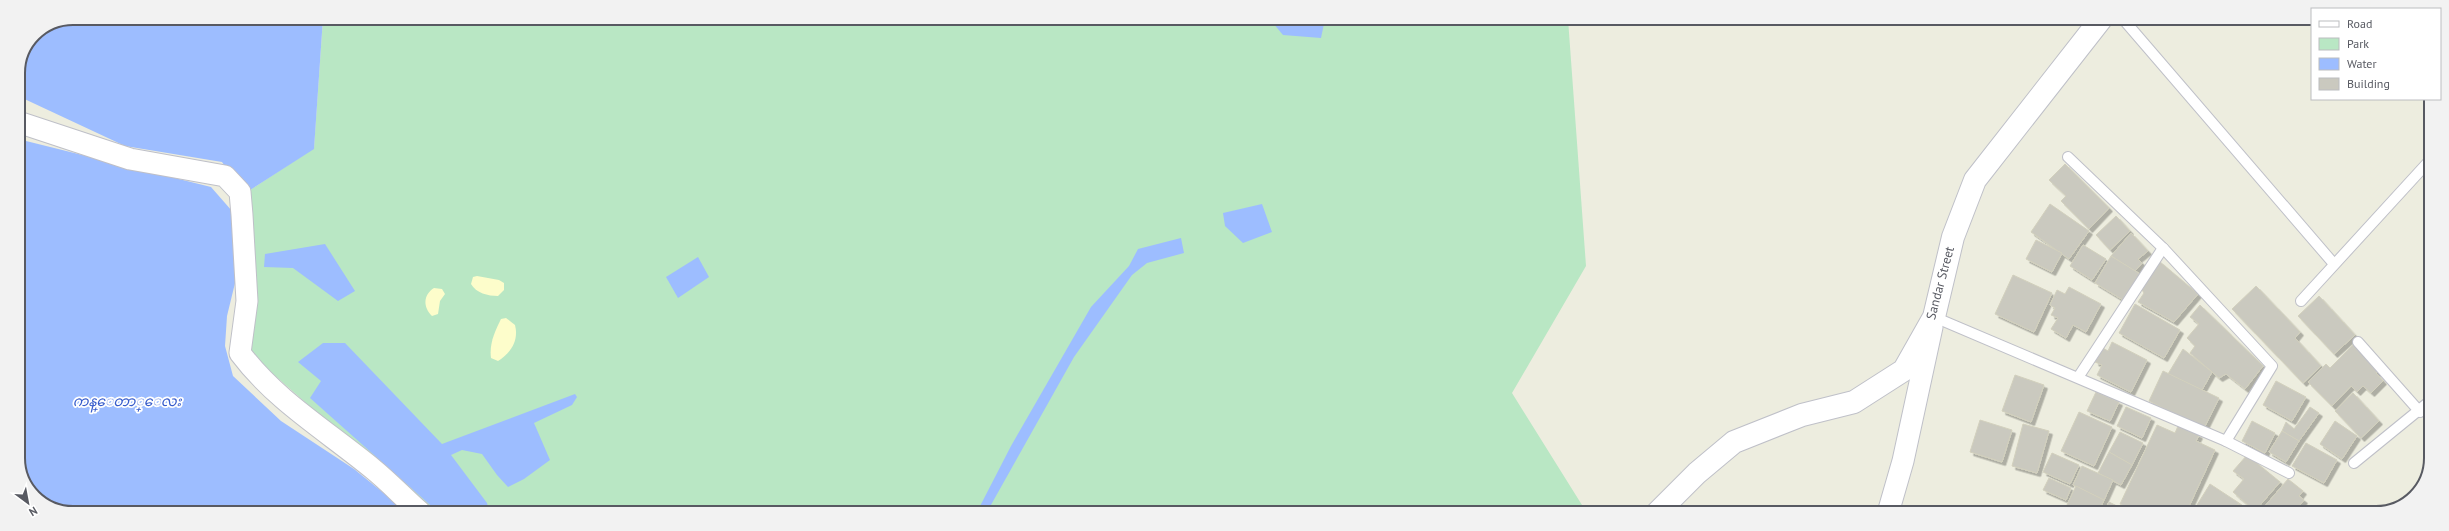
<svg xmlns="http://www.w3.org/2000/svg" width="2449" height="531" font-family="'PT Sans','Noto Sans Myanmar',sans-serif">
<style>
.green{fill:#b9e7c4}
.sand{fill:#fdfdcb}
.water{fill:#9dbdff}
.building{fill:#cac9bf;stroke:#d2d0bd;filter:url(#shadow)}
.lines{fill:none;stroke-linecap:round;stroke-linejoin:round}
.service-casing{stroke:#bfc0c8;stroke-width:12}
.minor-casing{stroke:#bfc0c8;stroke-width:23}
.tertiary-casing{stroke:#bfc0c8;stroke-width:24}
.service{stroke:#fff;stroke-width:10}
.minor{stroke:#fff;stroke-width:21}
.tertiary{stroke:#fff;stroke-width:22}
.labels{text-anchor:middle;dominant-baseline:central;stroke-width:3.5;stroke-linejoin:round;paint-order:stroke}
.street-label{font-size:13px;fill:#585a62;stroke:#fff}
.water-label{font-size:14px;font-style:italic;fill:#375ccb;stroke:#fff}
.rim{fill:none;stroke:#585a62;stroke-width:2}
</style>
<defs>
<filter id="shadow"><feDropShadow dx="3.5" dy="3.5" stdDeviation="0" flood-color="#0004"/></filter>
</defs>
<rect width="100%" height="100%" fill="#ededdf"/>
<polygon class="green" points="323,18 1568,19 1586,266 1512,393 1587,513 430,512 248,352 244,194 314,148"/>
<g class="sand">
<path d="M477 276 499 280 504 283V290L498 296C488 296 476 293 471 284L473 277Z"/>
<path d="M434 288 442 289 445 294 440 301 438 314 432 316C423 307 423 295 434 288Z"/>
<path d="M506 318 515 325C519 340 511 353 498 361L491 358C489 344 495 331 501 319Z"/>
</g>
<g class="water">
<polygon points="73,18 323,18 314,149 244,194 222,162 125,146 18,96 18,73 34,34"/>
<polygon points="1273,19 1325,19 1321,38 1283,35 1273,23"/>
<polygon points="18,139 211,187 232,211 236,279 227,316 225,346 233,376 281,421 354,469 407,512 63,512 32,494 18,465"/>
<polygon points="1262,204 1272,232 1243,243 1225,226 1223,213"/>
<polygon points="1181,238 1184,253 1147,263 1132,275 1074,357 987,512 977,512 1011,446 1091,307 1129,266 1138,249"/>
<polygon points="325,244 355,291 338,301 293,268 264,267 265,254"/>
<polygon points="698,257 709,277 678,298 666,277"/>
<polygon points="323,343 345,343 442,444 575,394 577,397 572,405 534,423 550,460 524,479 508,487 497,475 482,454 462,450 451,455 487,503 489,511 438,512 310,398 321,381 298,362"/>
</g>
<g class="building">
<polygon points="2065,164 2109,208 2089,229 2061,201 2066,196 2049,180"/>
<polygon points="2050,204 2089,231 2069,259 2031,232"/>
<polygon points="2116,216 2130,231 2110,250 2096,235"/>
<polygon points="2131,233 2148,251 2138,259 2142,263 2135,271 2111,256"/>
<polygon points="2036,240 2062,253 2052,272 2026,259"/>
<polygon points="2083,245 2106,259 2092,280 2070,266"/>
<polygon points="2111,256 2140,274 2123,300 2095,283"/>
<polygon points="2159,261 2198,294 2174,322 2138,302 2144,293 2142,290"/>
<polygon points="2013,275 2052,293 2034,332 1995,314"/>
<polygon points="2256,286 2300,332 2295,338 2321,366 2303,383 2232,309"/>
<polygon points="2069,287 2101,304 2086,332 2073,325 2066,338 2051,329 2058,318 2051,315 2055,308 2050,305 2057,290 2065,294"/>
<polygon points="2319,296 2355,335 2334,354 2298,316"/>
<polygon points="2135,304 2180,330 2164,358 2119,333"/>
<polygon points="2200,305 2263,366 2245,389 2226,374 2219,378 2190,353 2195,346 2187,338 2199,324 2190,317"/>
<polygon points="2112,342 2147,360 2131,392 2097,375 2102,365 2095,362 2103,348 2108,351"/>
<polygon points="2354,344 2380,370 2376,373 2383,381 2371,393 2363,386 2357,392 2351,386 2332,406 2308,382 2326,364 2330,368"/>
<polygon points="2183,349 2212,372 2202,390 2168,374"/>
<polygon points="2163,371 2219,398 2204,428 2149,401"/>
<polygon points="2015,375 2044,385 2031,422 2002,411"/>
<polygon points="2276,381 2306,397 2292,421 2263,405"/>
<polygon points="2096,392 2119,402 2110,421 2087,411"/>
<polygon points="2353,393 2379,421 2361,438 2335,411"/>
<polygon points="2126,407 2151,418 2142,438 2117,426"/>
<polygon points="2310,407 2319,413 2299,441 2282,431 2286,422 2294,429"/>
<polygon points="2079,412 2112,427 2094,466 2061,451"/>
<polygon points="1980,420 2012,430 2002,462 1970,452"/>
<polygon points="2252,421 2275,433 2265,453 2242,441"/>
<polygon points="2335,421 2357,436 2342,459 2320,444"/>
<polygon points="2023,424 2049,431 2037,473 2012,466"/>
<polygon points="2157,425 2175,433 2178,426 2199,435 2196,441 2215,450 2186,513 2139,513 2120,504"/>
<polygon points="2282,431 2299,441 2286,462 2269,452"/>
<polygon points="2120,432 2143,443 2132,465 2109,452"/>
<polygon points="2306,443 2337,460 2324,483 2292,466"/>
<polygon points="2109,452 2132,465 2121,485 2098,473"/>
<polygon points="2052,453 2079,465 2070,484 2043,472"/>
<polygon points="2247,455 2280,482 2255,511 2233,492 2244,479 2233,471"/>
<polygon points="2082,466 2113,480 2104,500 2073,485"/>
<polygon points="2049,478 2071,488 2066,500 2043,490"/>
<polygon points="2288,479 2303,491 2299,496 2304,500 2293,513 2273,513 2265,506"/>
<polygon points="2210,484 2239,503 2232,513 2192,513"/>
<polygon points="2076,486 2104,500 2098,513 2079,513 2066,507"/>
<polygon points="2109,502 2129,512 2128,513 2103,513"/>
<polygon points="2239,503 2253,513 2232,513"/>
</g>
<g class="lines">
<g class="service-casing">
<g id="service">
<polyline points="2123,19 2334,264"/>
<polyline points="2301,301 2431,159"/>
<polyline points="1934,317 2226,441 2272,366 2163,248 2068,157"/>
<polyline points="2358,342 2420,412"/>
<polyline points="2079,376 2163,248"/>
<polyline points="2226,441 2289,473"/>
<polyline points="2354,463 2430,401"/>
</g>
</g>
<g class="minor-casing">
<g id="minor">
<path d="M18 122 130 159 225 176 240 192 242 215 247 301 240 353C276 401 327 431 373 469 389 482 404 498 420 512"/>
<polyline points="1888,513 1903,461 1932,327"/>
</g>
</g>
<g class="tertiary-casing">
<polyline id="tertiary" points="1657,513 1697,473 1734,442 1802,415 1854,402 1904,370 1934,317 1953,237 1975,180 2101,19"/>
</g>
<use href="#service" class="service"/>
<use href="#minor" class="minor"/>
<use href="#tertiary" class="tertiary"/>
</g>
<g class="labels">
<g class="street-label">
<text transform="translate(1940 283) rotate(-75)">Sandar Street</text>
</g>
<g class="water-label">
<text x="127" y="401">ကန္ေတာ္ေလး</text>
</g>
</g>
<path d="M0 0H2449V531H0ZM73 25H2376A48 48 0 0 1 2424 73V458A48 48 0 0 1 2376 506H73A48 48 0 0 1 25 458V73A48 48 0 0 1 73 25Z" fill="#f2f2f2" fill-rule="evenodd"/>
<path class="rim" d="M73 25H2376A48 48 0 0 1 2424 73V458A48 48 0 0 1 2376 506H73A48 48 0 0 1 25 458V73A48 48 0 0 1 73 25Z"/>
<rect x="2311" y="8" width="130" height="92" fill="#ffffff" stroke="#bcbdc0"/>
<rect x="2319" y="21" width="20" height="6" fill="#ffffff" stroke="#bcbdc0"/>
<text x="2347" y="28" font-size="12" fill="#585a62">Road</text>
<rect x="2319" y="38" width="20" height="12" fill="#b9e7c4" stroke="#bcbdc0"/>
<text x="2347" y="48" font-size="12" fill="#585a62">Park</text>
<rect x="2319" y="58" width="20" height="12" fill="#9dbdff" stroke="#bcbdc0"/>
<text x="2347" y="68" font-size="12" fill="#585a62">Water</text>
<rect x="2319" y="78" width="20" height="12" fill="#cac9bf" stroke="#bcbdc0"/>
<text x="2347" y="88" font-size="12" fill="#585a62">Building</text>
<g transform="translate(28 503) rotate(148)" stroke="#ffffff" stroke-width="3" paint-order="stroke">
<path d="M0-3L7 15L0 10L-7 15Z" fill="#585a62"/>
<text y="-6" font-size="11" font-weight="bold" text-anchor="middle" fill="#585a62">N</text>
</g>
</svg>
